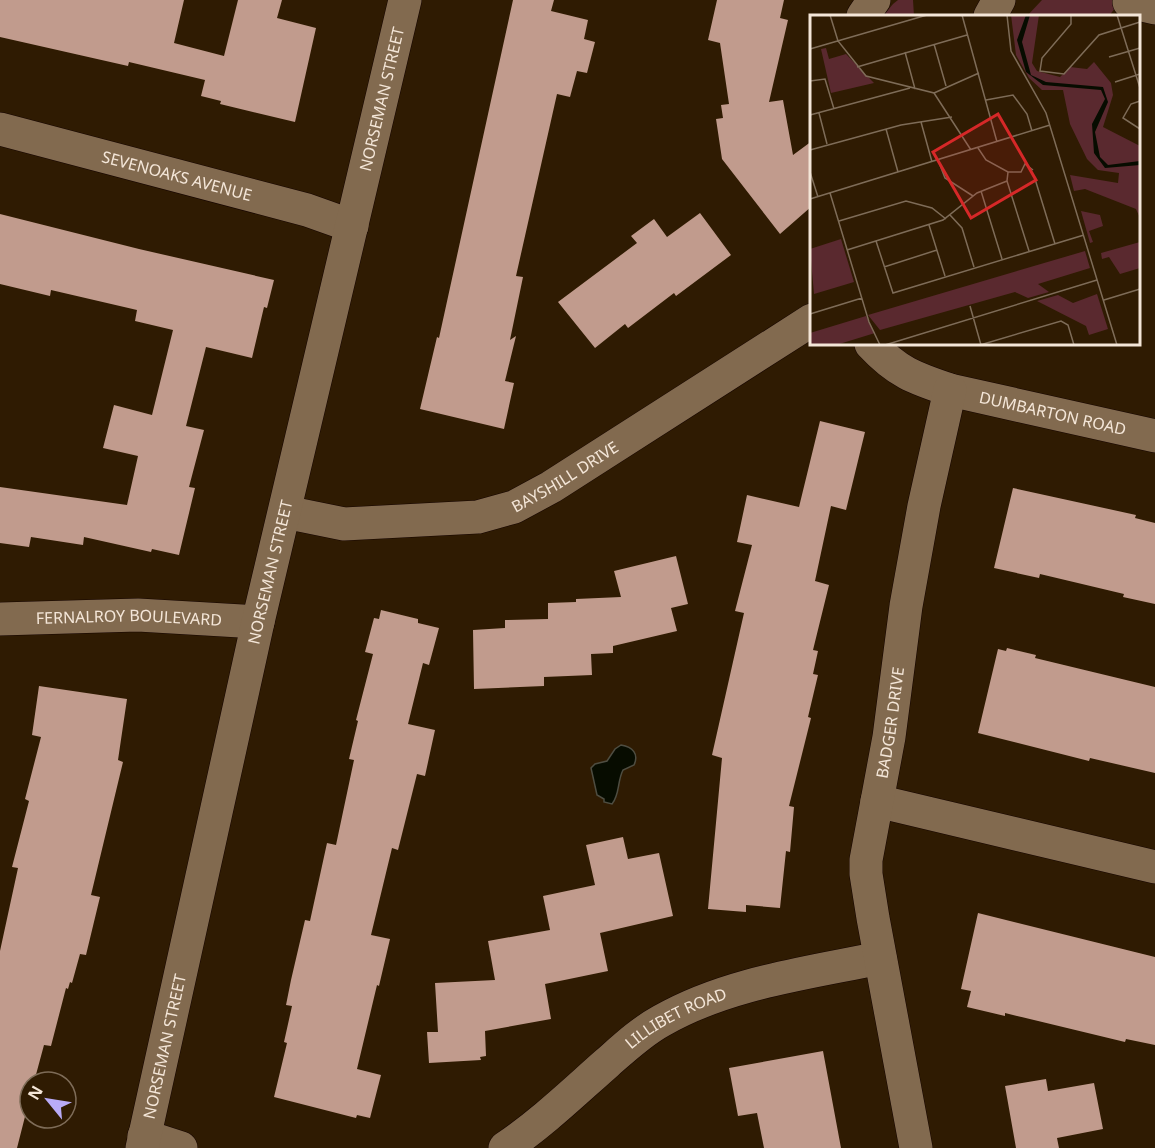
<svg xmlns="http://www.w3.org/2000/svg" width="1155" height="1148" font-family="'Noto Sans',sans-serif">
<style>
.green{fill:#5a292f}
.water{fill:#070c00;stroke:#4e4d41;stroke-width:1.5}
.building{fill:#c19b8d}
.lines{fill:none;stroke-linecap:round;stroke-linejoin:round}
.minor-casing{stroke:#160500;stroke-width:34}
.minor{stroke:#826a4f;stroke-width:33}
.labels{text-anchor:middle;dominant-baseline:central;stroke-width:6;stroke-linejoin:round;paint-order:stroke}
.street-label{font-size:16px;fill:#f4e6d8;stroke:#2f1b02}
.inset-road{fill:none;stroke:#7e6c58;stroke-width:1.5}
.view{fill:#d62828;fill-opacity:0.15;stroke:#d62828;stroke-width:3}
.inset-edge{fill:none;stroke:#f4e6d8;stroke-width:3}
</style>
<rect width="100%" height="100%" fill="#2f1b02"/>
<g class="green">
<polygon points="898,0 913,0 914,16 883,16 893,4"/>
<polygon points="1042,0 1121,0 1109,16 1027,16"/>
</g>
<path class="water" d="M621 745C633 747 639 754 634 765L623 770C617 782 620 794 612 804L604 802V799L597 795 591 768 595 764 607 761 615 749Z"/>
<g class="building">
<polygon points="0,0 184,0 174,43 224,56 238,0 282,0 277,18 316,28 295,122 220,104 221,101 201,96 205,80 129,62 128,66 0,37"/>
<polygon points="513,0 554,0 551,11 588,20 584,39 595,42 587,73 577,71 570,97 557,94 516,276 523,277 510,340 516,336 505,381 514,383 504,429 420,409 437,337 439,338"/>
<polygon points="717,0 784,0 780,18 788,20 769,102 783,100 793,155 812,141 812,206 780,234 722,159 716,119 723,118 721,105 729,104 720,43 708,40"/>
<polygon points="700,213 731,255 676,296 674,293 628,328 625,324 595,348 558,302 637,243 631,236 654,219 667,237"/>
<polygon points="0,214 139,249 274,280 267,308 264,307 252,358 206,347 186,426 204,430 189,487 195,488 179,555 152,549 151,552 84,537 83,545 31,537 29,547 0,543 0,487 127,505 138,456 103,448 114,405 152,415 173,330 135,321 137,310 51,290 50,296 0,284"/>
<polygon points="820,421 865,432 846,510 831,506 815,581 829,585 813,650 818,651 813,674 818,675 808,717 811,718 789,806 794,807 790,852 786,851 780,908 746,905 746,912 708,909 722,758 712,755 744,613 735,611 752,545 737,542 747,495 799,507"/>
<polygon points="1013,488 1136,515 1135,518 1155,523 1155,604 1123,597 1124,594 1040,574 1039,578 994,568"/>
<polygon points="676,556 688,604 671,608 677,631 613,646 613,653 591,654 592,675 544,677 544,686 474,689 473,630 505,628 505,620 548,619 548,603 576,602 576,599 621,597 614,571"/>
<polygon points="381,610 418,619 418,623 439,628 429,665 423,663 408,724 435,730 425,776 417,774 398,850 392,848 371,935 390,939 379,986 377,985 357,1069 381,1075 370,1118 357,1115 356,1118 274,1097 287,1043 284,1042 292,1006 286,1005 291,980 305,920 310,921 327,843 336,845 354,760 349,759 358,721 356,720 373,654 365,652 374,618 379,619"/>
<polygon points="1007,648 1036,655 1035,658 1155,687 1155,773 1090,758 1089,761 978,733 998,649 1006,651"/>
<polygon points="39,686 127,699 118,760 123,762 91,895 100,897 86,955 80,954 72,983 70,982 68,989 66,988 51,1046 44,1045 34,1082 30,1082 30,1097 17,1148 0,1148 0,951 18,868 12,867 29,801 25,799 41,737 32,735"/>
<polygon points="623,837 628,859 659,853 673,916 600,933 608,971 545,984 551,1019 485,1031 486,1056 480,1057 481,1060 429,1063 427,1032 438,1032 435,983 495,980 488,941 550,930 543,896 595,885 586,845"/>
<polygon points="978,913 1155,957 1155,1045 1126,1039 1125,1042 1005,1013 1005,1016 967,1007 971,991 961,989"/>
<polygon points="823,1051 841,1148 764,1148 757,1113 738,1116 729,1068"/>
<polygon points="1046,1079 1048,1091 1094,1083 1103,1129 1057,1138 1059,1148 1016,1148 1005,1086"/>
</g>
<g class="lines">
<g class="minor-casing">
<g id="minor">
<polyline points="1129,2 1155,8"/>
<polyline points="863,16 874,0"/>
<polyline points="990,16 999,0"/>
<path id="s1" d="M0 129 307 210 352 226"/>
<path id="s2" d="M871 344C897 372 914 378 950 390L1155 436"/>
<path id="s3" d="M285 512 344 524 478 517 514 507 551 487 812 320"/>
<path id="s4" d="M0 619 138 615 258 622"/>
<polyline points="877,801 1155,867"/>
<polyline points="144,1136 181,1148"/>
<path id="s5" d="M142 1148 258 622 405 0"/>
<path id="s6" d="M505 1148C542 1123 574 1092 607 1063 624 1048 641 1032 661 1021 727 983 808 973 880 958"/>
<path id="s7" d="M916 1148 873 918 866 874V860L889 737 906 606 924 506 950 390"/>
</g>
</g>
<use href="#minor" class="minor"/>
</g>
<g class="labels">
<g class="street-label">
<text stroke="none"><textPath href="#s5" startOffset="1076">NORSEMAN STREET</textPath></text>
<text stroke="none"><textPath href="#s1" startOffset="183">SEVENOAKS AVENUE</textPath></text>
<text stroke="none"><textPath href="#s2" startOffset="198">DUMBARTON ROAD</textPath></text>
<text stroke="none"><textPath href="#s3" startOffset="291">BAYSHILL DRIVE</textPath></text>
<text stroke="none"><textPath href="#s5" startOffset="590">NORSEMAN STREET</textPath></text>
<text stroke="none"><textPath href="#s4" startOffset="129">FERNALROY BOULEVARD</textPath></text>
<text stroke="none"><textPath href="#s7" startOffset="432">BADGER DRIVE</textPath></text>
<text stroke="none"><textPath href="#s6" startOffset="216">LILLIBET ROAD</textPath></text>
<text stroke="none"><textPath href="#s5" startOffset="104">NORSEMAN STREET</textPath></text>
</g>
</g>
<g transform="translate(810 15)">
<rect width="330" height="330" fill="#2f1b02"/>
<path d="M201 0H229L222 48 227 56 250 62 260 52 277 54 284 47 301 68 303 80 293 112 330 131V203L326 194 275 174 264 176 260 160 308 168 309 158 288 155 277 144 260 109 253 75H232L219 63 206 40ZM16 33 19 44 36 39 64 68 21 78 11 34ZM271 196 290 200 293 211 279 216 283 227 280 228ZM31 224 44 267 4 279 0 234ZM330 227V253L310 259 299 242 292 244 291 238ZM275 236 280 253 228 269 239 277 218 283 205 277 70 315 58 300ZM287 279 298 314 279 320 276 311 227 286 248 280 263 288ZM56 301 65 318 26 330H0V318Z" fill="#5a292f"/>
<path d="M216 0H220L212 27 221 60 236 67 293 72 298 87 285 117 290 142 298 150 330 146V150L295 153 284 138 282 109 295 84 291 75 233 70 216 57 207 25Z" fill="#070c00"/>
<path class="inset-road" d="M20 0 28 26 56 61 124 78 161 135M152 0 187 127M197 0 201 36 236 98 307 330M261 0V9L232 43 230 56 254 59 289 20 330 7M307 0 330 73M124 29 136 71M0 34 117 0M95 37 105 74M299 42 330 33M47 52 157 20M0 66 15 64 24 94M305 67 330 59M124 78 169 58M176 85 203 80 217 99 222 116M330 86 321 89 313 103 330 114M9 98 17 129M0 100 100 73M111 107 122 147M76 114 88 157M168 133 176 145 198 157H211L215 149 223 155M0 135 91 110 142 102M128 145 135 163 163 181M0 157 8 182M198 157 197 166 219 236M225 164 245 229M171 176 192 244M20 178 59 307 70 330M0 184 240 110M140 200 152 213 164 252M29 206 96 186 122 193 136 204M119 210 135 261M66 226 83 278 274 220M37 235 133 205 167 178 197 166M74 252 127 235M294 285 330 274M160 291 171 330M0 299 52 283M75 330 287 265M170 330 251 306 258 310 264 330"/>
<path class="view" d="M188 99 226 165 161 203 123 137Z"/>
<rect width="330" height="330" class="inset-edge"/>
</g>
<g transform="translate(48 1100) rotate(300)"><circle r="28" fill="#2f1b02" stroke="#7e6c58" stroke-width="1.5"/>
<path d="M0-4.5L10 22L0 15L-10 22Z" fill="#b9abf7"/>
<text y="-9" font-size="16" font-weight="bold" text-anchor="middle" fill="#f4e6d8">N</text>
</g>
</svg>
